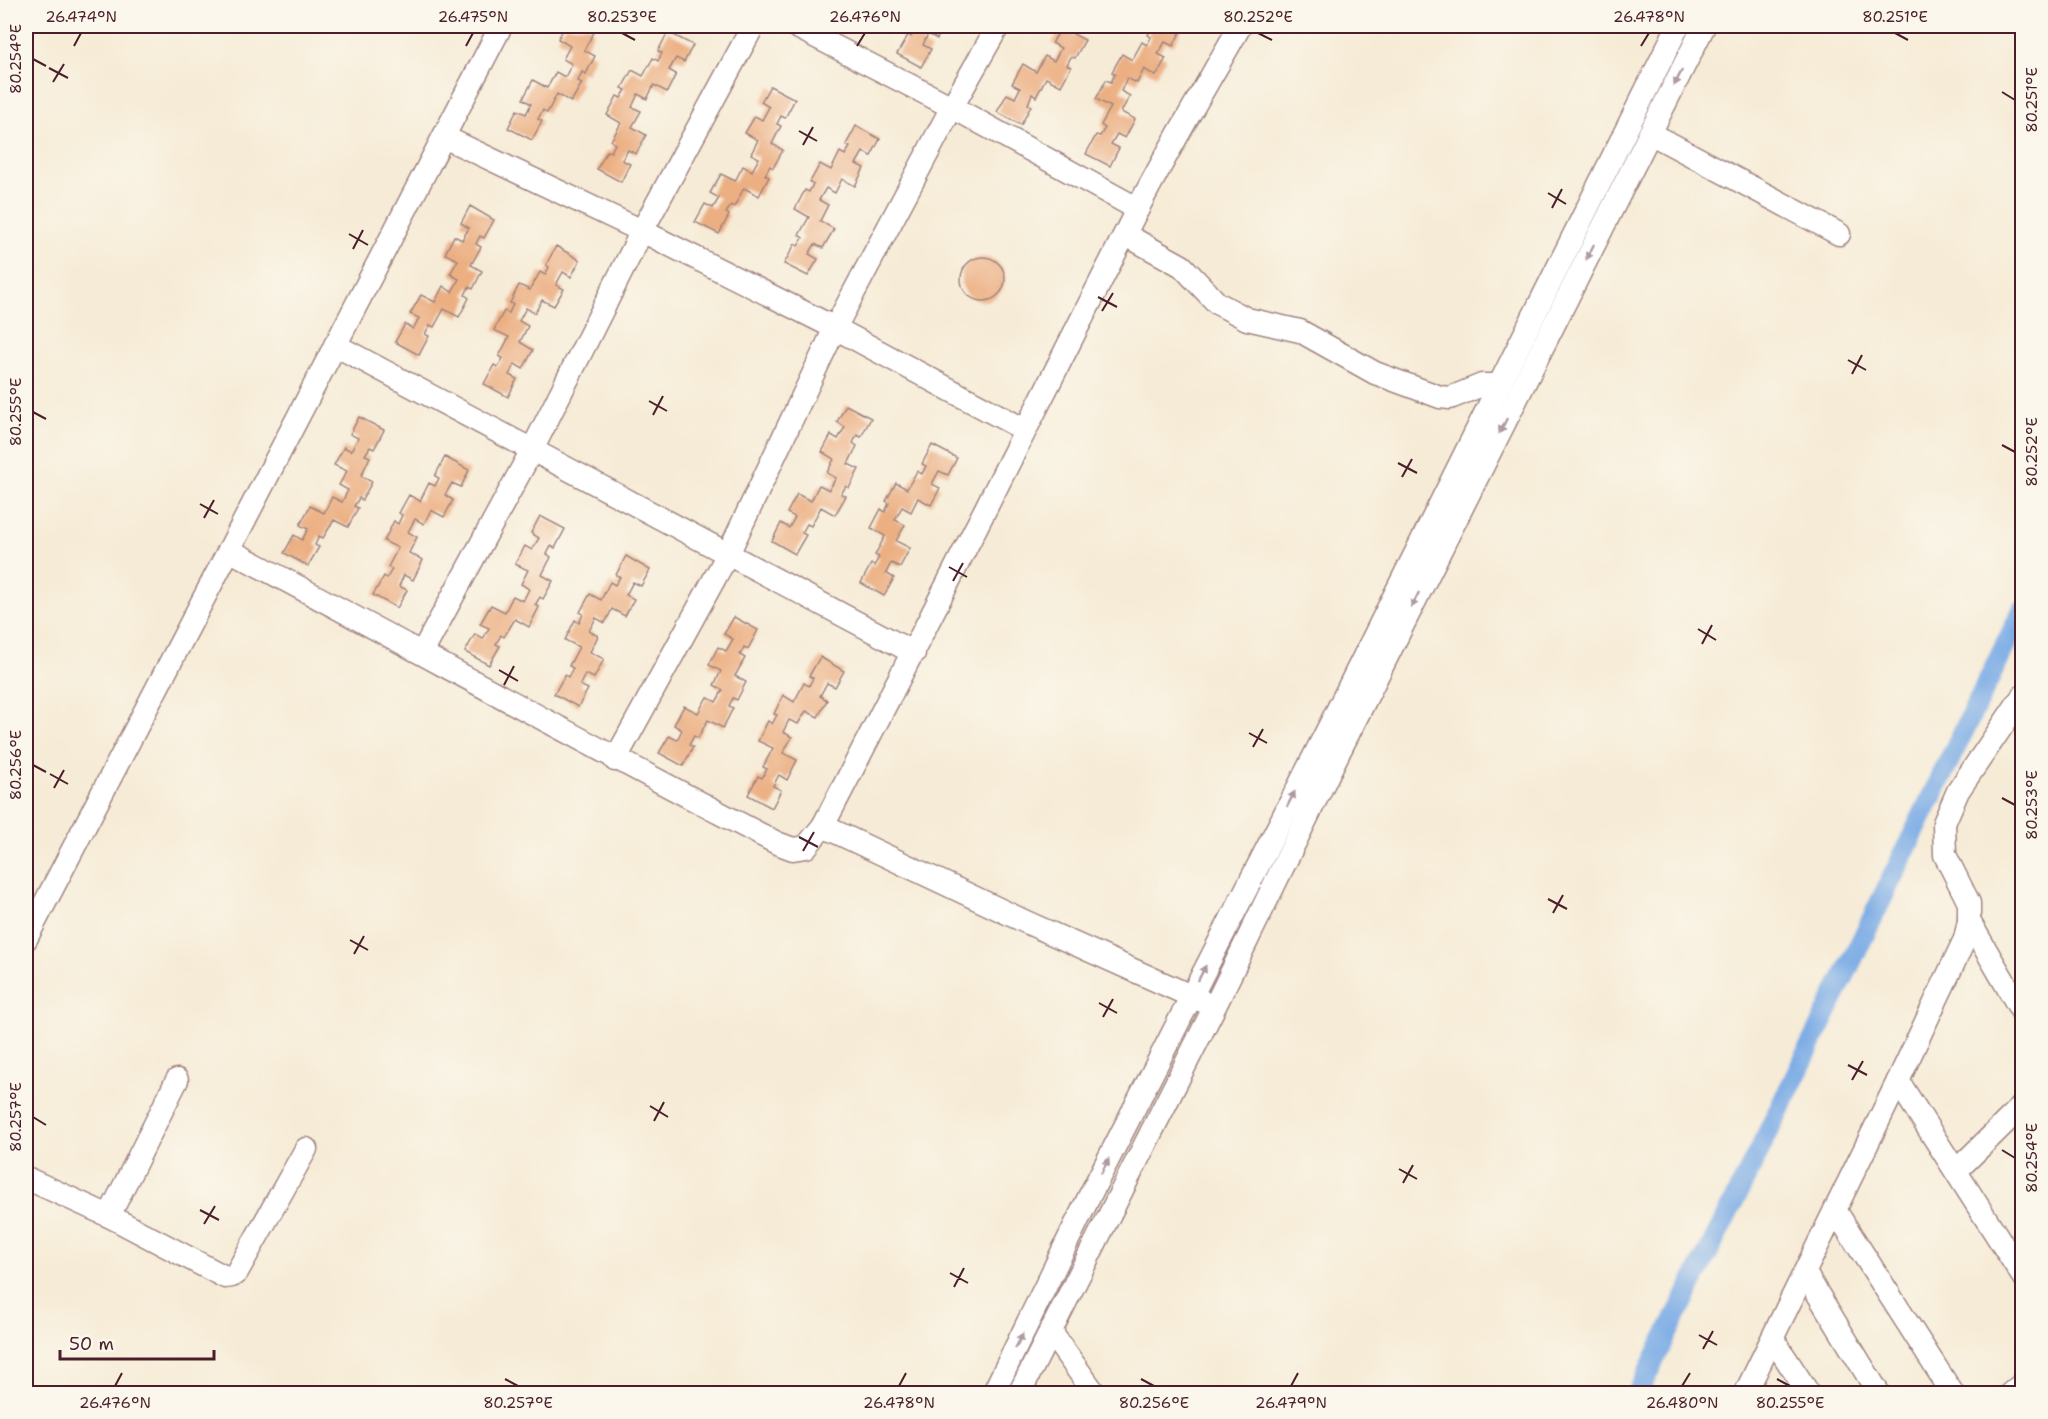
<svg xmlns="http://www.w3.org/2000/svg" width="2048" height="1419" font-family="'Shantell Sans',sans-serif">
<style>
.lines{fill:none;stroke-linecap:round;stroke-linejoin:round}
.canal{stroke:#7aabe5;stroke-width:21}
.building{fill:#ecaf82}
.minor-casing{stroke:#a08580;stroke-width:25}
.minor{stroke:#fff;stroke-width:22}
.oneway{fill:#ae9aa0}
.ticks{fill:none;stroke:#4a1f2b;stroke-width:2}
.neatline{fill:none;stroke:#4a1f2b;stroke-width:2}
.ticks-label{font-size:15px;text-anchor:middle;fill:#4a1f2b}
</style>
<rect width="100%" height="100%" fill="#fbf7ec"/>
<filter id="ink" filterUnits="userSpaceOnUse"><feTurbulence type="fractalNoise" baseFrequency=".0167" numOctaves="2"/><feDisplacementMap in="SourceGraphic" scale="12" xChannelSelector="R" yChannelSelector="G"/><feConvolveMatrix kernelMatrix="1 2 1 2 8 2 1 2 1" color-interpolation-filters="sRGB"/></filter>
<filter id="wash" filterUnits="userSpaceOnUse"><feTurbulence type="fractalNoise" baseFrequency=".008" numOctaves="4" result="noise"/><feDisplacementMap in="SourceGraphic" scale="24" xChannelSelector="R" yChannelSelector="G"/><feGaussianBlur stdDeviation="1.35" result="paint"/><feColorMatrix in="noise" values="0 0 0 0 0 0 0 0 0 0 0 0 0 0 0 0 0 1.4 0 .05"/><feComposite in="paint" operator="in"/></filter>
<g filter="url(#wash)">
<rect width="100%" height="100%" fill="#f6ebd6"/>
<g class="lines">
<polyline class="canal" points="1637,1394 1756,1157 2022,611"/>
</g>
<g id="blocks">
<g class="building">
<polygon points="565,26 591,26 589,29 594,32 584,50 595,56 586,74 582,72 578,81 582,83 571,102 557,94 547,113 543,110 538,119 542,121 532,140 508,128 517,110 526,114 531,104 523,99 533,80 547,88 556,72 565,77 572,64 563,59 570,46 558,39"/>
<polygon points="912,26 944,26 937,39 928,34 923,45 931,49 921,67 897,54 908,35 911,37 916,28"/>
<polygon points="1052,26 1078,26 1073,34 1085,40 1075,58 1071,57 1067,65 1071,67 1061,86 1046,78 1036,97 1032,94 1028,104 1031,106 1021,125 997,112 1007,94 1015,98 1020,88 1012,84 1023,64 1036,72 1045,56 1054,61 1061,48 1052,43 1060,30"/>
<polygon points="1152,26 1175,26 1182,29 1173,46 1165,42 1158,54 1166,58 1156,76 1144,69 1137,83 1127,78 1121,91 1130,96 1121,112 1135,119 1125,138 1117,134 1111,144 1119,148 1110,166 1086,154 1096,135 1100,136 1105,128 1101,125 1111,107 1096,99 1106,80 1111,82 1115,74 1112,72 1122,54 1132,60 1142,42 1147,45 1151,37 1148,35"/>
<polygon points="668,32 693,45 684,62 676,58 669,70 676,74 667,92 654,85 647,99 638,94 632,107 641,111 632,127 646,135 636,154 628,150 622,160 630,164 621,182 597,169 607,151 611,152 615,144 611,141 621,123 607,115 617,96 621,98 626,90 622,88 632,70 643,76 653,58 658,61 662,53 658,51"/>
<polygon points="770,86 795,99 785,118 781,116 777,124 781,126 772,144 783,150 773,168 770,166 765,175 769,177 759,196 744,188 734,207 731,205 726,213 729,215 719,234 695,222 705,204 713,208 719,198 710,193 721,174 735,181 743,166 752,171 759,158 751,154 758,140 745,133 755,116 762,120 769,107 761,102"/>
<polygon points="856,126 880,139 871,156 863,152 856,164 864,168 855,186 842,179 835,193 826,188 819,200 828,205 820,221 834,229 823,248 815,244 809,254 818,259 808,276 784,264 795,244 798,246 803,238 799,235 809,217 795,209 805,190 809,192 813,184 810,182 820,164 831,170 840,152 845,155 850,147 846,145"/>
<polygon points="470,206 494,220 484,238 480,236 476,244 481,247 471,265 482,271 473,289 469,287 465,295 469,298 459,317 444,309 434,327 430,325 425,334 429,336 419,355 395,342 405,324 413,329 419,318 410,314 421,295 435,302 443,286 452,292 459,279 450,274 458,260 445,254 454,236 462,240 469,228 461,223"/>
<polygon points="556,246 580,260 571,277 563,272 556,285 564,289 554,306 542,300 535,313 526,308 519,321 528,326 520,342 533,350 523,369 515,364 509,375 517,379 508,397 484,384 494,365 498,367 503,358 499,356 509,337 494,330 504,311 509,313 513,304 510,303 519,285 530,290 540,272 545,275 549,267 546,265"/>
<circle cx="983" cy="279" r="22"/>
<polygon points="846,405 871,418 861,437 857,435 853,443 857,446 848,464 859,469 849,488 846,486 841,494 846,496 835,515 821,507 811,526 807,524 802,533 806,535 795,554 772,541 781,523 789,528 795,517 787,513 797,494 811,501 819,485 829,490 836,478 827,473 834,459 822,452 831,435 838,439 845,427 837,422"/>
<polygon points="359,417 384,430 374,449 370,447 365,455 370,457 361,476 372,482 362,500 359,498 354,506 358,508 348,527 334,520 323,538 319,536 315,545 319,547 308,566 284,553 294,535 302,540 308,529 300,525 310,506 324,513 332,497 342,502 348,490 339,485 347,471 334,465 344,447 351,451 358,438 350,434"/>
<polygon points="932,445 957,458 948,475 939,471 932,484 940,488 931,505 918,498 911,512 902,507 895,520 905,525 896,541 910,548 900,567 891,563 886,573 894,578 884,596 861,583 871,564 874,566 879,557 875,555 885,536 871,528 881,509 885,512 889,503 886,501 896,483 907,489 917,471 922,474 926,466 922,464"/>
<polygon points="445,457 469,470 461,487 452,483 445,495 453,500 444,517 431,510 424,524 415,519 408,532 417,537 409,553 423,560 413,580 404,575 399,586 407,590 397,608 373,595 384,576 387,578 392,569 388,567 398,548 384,541 394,521 398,524 402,515 399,513 409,495 420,501 429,483 435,486 439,478 435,476"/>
<polygon points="540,516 565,529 555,548 551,546 547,554 551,557 542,575 553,581 543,599 540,597 535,605 539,607 529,627 515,619 504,637 501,635 496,644 500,646 489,665 465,652 475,634 483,639 489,628 480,624 491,605 505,612 513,596 523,601 529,589 521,584 528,570 515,564 525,546 532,550 539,538 531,533"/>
<polygon points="626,556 650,570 641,586 633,582 626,595 634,599 625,616 612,609 605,623 596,618 589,631 598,636 590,652 604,659 594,678 585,674 580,685 588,689 578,707 554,694 565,675 568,677 573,668 569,666 579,647 565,640 575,620 579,623 583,614 580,612 590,594 601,600 610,582 615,585 620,577 616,575"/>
<polygon points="734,617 758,630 748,649 744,647 740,655 745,658 735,676 746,682 737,700 733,698 729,706 733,708 723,728 708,720 698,738 694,736 689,745 693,747 683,766 659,753 669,736 677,740 682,730 674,725 684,706 698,713 707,697 716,702 723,690 714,685 721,671 709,665 718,647 726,651 733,639 724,634"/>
<polygon points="820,657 844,671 835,687 827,683 820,696 827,700 818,717 806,711 798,724 789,720 783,732 792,737 783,753 797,760 787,780 779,775 773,786 781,790 772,808 748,795 758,776 762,778 767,769 763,767 773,748 758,741 768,721 772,724 777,715 774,714 783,695 794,702 804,683 809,686 813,678 809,676"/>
</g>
</g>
</g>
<g filter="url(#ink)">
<use href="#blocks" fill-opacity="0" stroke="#a08580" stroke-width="1.5"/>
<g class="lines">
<g class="minor-casing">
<g id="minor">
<polyline points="795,26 952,107 1138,209"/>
<polyline points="1650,133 1839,234"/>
<polyline points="444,137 642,231 835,328 1025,430"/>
<polyline points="1126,235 1182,266 1217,303 1247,319 1300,331 1375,373 1440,397 1450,398 1482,385 1499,385"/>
<polyline points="335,345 914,653"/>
<path d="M229 550C412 647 593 748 777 843L793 849 806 847 823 826C930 621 1033 414 1138 208 1170 146 1206 86 1240 26"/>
<polyline points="422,653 532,450 642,231 753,26"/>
<polyline points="615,760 728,554 835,328 952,107 998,26"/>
<polyline points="823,826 1026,922 1202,1001"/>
<polyline points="1969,921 2022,1012"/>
<polyline points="26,939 229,550 501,26"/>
<polyline points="1898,1081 2022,1275"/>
<polyline points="1956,1171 2022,1106"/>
<polyline points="26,1178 109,1216 225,1277 232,1276 237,1272 306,1149"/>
<polyline points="1835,1210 1953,1394"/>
<polyline points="109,1216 177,1080"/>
<polyline points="1805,1273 1879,1394"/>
<polyline points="1050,1331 1095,1394"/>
<polyline points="1773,1339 1809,1394"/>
<polyline points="993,1394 1090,1195 1330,725 1678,26"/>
<polyline points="1019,1394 1215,1006 1335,760 1704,26"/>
<polyline points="1745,1394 1898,1081 1965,939 1969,921 1969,903 1945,855 1944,823 1958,791 2022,697"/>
<polyline points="2010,1394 2022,1384"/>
</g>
</g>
<use href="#minor" class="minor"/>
</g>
<defs><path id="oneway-solid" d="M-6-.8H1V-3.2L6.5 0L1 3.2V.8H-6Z" transform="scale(1.5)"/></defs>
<g class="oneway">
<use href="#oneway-solid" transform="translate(1678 78) rotate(117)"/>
<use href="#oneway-solid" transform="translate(1590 252) rotate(117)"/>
<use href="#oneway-solid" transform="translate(1503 426) rotate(117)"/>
<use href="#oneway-solid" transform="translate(1415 600) rotate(117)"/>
<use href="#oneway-solid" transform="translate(1291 799) rotate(-63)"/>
<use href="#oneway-solid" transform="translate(1202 973) rotate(-63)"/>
<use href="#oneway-solid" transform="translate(1105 1166) rotate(-63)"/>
<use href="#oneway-solid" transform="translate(1019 1341) rotate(-64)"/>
</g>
</g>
<path class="ticks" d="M622 33 635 40M1258 33 1272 40M1895 33 1908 40M74 46 81 33M466 46 473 33M857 46 865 33M1641 46 1649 33M33 59 46 66M49 68 68 78M53 82 64 64M2002 92 2015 100M799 131 817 141M803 145 813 127M1548 193 1566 204M1552 208 1562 189M349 234 368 245M353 249 363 230M1098 297 1117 307M1102 311 1113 293M1848 360 1866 370M1852 374 1862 355M649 401 667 411M33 412 46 419M653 415 663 396M2002 445 2015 452M1398 463 1417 473M1402 477 1412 459M200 504 218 514M204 518 214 500M949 567 967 577M953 581 963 563M1698 629 1716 640M1702 644 1712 625M499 670 518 681M504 685 514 666M1249 733 1267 743M1253 747 1263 729M33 765 46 772M50 774 68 784M54 788 64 770M2002 798 2015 805M799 837 818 847M803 851 814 832M1548 899 1567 909M1553 913 1563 895M350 940 368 950M354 954 364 936M1099 1003 1117 1013M1103 1017 1113 999M1848 1065 1867 1075M1852 1080 1863 1061M650 1106 668 1117M33 1117 46 1125M654 1121 664 1102M2002 1150 2015 1158M1399 1169 1417 1179M1403 1183 1413 1165M200 1210 219 1220M204 1224 215 1206M950 1273 968 1283M954 1287 964 1268M1699 1335 1717 1345M1703 1349 1713 1331M505 1379 518 1386M1141 1379 1154 1386M1777 1379 1790 1386M115 1386 122 1373M899 1386 906 1373M1291 1386 1298 1373M1682 1386 1690 1373"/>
<rect width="2048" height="1419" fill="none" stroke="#fbf7ec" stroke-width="66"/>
<path d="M60 1350v9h154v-9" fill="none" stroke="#4a1f2b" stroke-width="3"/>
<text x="69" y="1350" font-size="18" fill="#4a1f2b" stroke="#fbf7ec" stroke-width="4.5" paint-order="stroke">50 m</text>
<rect x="33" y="33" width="1982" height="1353" class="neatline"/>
<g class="ticks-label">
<text x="81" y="22">26.474°N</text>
<text x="473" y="22">26.475°N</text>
<text x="622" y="22">80.253°E</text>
<text x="865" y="22">26.476°N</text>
<text x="1258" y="22">80.252°E</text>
<text x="1649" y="22">26.478°N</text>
<text x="1895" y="22">80.251°E</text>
<text transform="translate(16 59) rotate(-90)" y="5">80.254°E</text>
<text transform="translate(2032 100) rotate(-90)" y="5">80.251°E</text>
<text transform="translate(16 412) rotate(-90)" y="5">80.255°E</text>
<text transform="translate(2032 452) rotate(-90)" y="5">80.252°E</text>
<text transform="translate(16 765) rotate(-90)" y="5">80.256°E</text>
<text transform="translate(2032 805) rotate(-90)" y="5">80.253°E</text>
<text transform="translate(16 1117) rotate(-90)" y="5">80.257°E</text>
<text transform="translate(2032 1158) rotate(-90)" y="5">80.254°E</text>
<text x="115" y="1408">26.476°N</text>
<text x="518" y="1408">80.257°E</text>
<text x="899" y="1408">26.478°N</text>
<text x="1154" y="1408">80.256°E</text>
<text x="1291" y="1408">26.479°N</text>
<text x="1682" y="1408">26.480°N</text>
<text x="1790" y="1408">80.255°E</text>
</g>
</svg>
